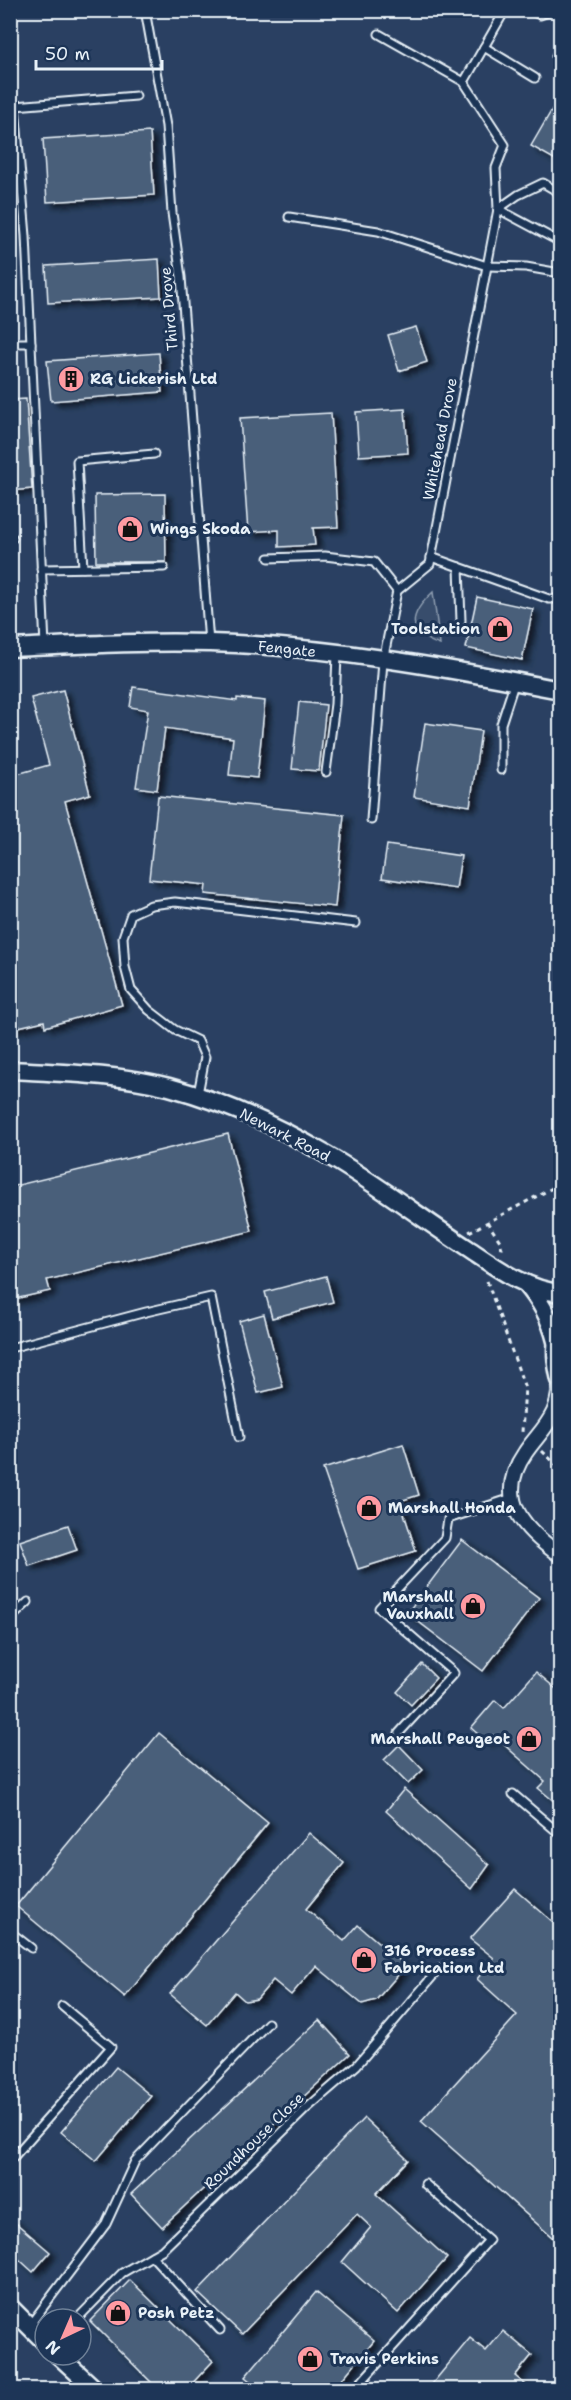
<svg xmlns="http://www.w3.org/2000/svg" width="571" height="2400" font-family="'Shantell Sans',sans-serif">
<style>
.built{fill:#2a4162;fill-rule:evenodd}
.green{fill:#374d6c;stroke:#909fb2;stroke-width:1.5}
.building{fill:#495e7a;stroke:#e8f1f8;stroke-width:1.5;filter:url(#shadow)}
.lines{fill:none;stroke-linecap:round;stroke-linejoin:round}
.service-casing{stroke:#e8f1f8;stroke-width:11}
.minor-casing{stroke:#e8f1f8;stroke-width:18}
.tertiary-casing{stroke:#e8f1f8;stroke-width:21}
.path{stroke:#e8f1f8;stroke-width:3;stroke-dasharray:4.5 4.5;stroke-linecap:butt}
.service{stroke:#1d3557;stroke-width:7}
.minor{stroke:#1d3557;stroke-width:14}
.tertiary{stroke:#1d3557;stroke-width:16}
.labels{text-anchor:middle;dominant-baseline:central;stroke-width:6;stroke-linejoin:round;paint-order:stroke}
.street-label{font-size:15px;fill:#e8f1f8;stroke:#1d3557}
.poi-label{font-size:15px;font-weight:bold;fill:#e8f1f8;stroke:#1d3557;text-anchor:start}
</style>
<defs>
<filter id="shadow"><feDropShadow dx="6" dy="4" stdDeviation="3" flood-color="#0009"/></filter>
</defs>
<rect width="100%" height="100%" fill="#1d3557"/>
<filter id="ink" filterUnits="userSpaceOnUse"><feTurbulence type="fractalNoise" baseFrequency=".0167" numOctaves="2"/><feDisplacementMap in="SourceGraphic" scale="12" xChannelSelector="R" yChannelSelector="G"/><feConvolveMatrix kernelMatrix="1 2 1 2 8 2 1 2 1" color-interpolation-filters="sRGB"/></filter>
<g filter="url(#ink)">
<path class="built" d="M11 11H560V2389L11 2390ZM45 2319H81V2355H45Z"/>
<path class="green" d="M433 592 440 645C405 633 409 614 433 592Z"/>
<g class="building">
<polygon points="561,94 561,163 531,146"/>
<polygon points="150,132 154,195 47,202 43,139"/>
<polygon points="159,259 161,297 48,303 46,266"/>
<polygon points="416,327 427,362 399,371 388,335"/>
<polygon points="159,353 162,392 51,401 47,361"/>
<polygon points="26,399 32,489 10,491 10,400"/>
<polygon points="405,409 408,453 359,456 356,412"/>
<polygon points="331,413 338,527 313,528 315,545 279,547 279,530 248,532 240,418"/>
<polygon points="165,494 166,562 96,562 95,495"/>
<polygon points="477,597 533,609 522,660 466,648"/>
<polygon points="133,687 237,701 237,698 265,701 257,778 229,775 233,738 165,728 157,790 136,787 148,710 130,707"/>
<polygon points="63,690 90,794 65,801 122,1005 45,1027 44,1021 10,1029 10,776 49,765 31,698"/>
<polygon points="299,702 326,705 319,771 292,769"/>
<polygon points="425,723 481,731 470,806 414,797"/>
<polygon points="158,796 344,815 335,907 205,894 206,885 149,879"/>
<polygon points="387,845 461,856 456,889 382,878"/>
<polygon points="228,1134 252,1231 47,1280 50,1291 10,1300 10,1187"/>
<polygon points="326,1276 333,1302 272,1318 265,1292"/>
<polygon points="264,1314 283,1387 258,1393 239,1321"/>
<polygon points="403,1444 419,1495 400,1501 416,1551 358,1569 323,1469"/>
<polygon points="68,1525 77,1550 29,1566 20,1541"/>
<polygon points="462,1540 539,1598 483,1671 407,1613"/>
<polygon points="422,1664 436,1678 411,1705 397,1692"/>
<polygon points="536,1672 561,1693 561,1807 538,1788 545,1781 493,1735 487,1742 471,1728 495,1700 504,1708"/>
<polygon points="159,1733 268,1823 125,1997 16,1906"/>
<polygon points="399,1745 423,1770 408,1784 384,1760"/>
<polygon points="404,1789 489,1865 472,1889 386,1811"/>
<polygon points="309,1833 344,1863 306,1909 344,1941 358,1925 406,1966 376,2000 362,2004 316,1966 291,1995 273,1980 257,1999 245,2001 235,1992 207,2025 170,1994"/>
<polygon points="515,1889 561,1929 561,2245 421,2121 517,2015 477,1979 494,1958 470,1939"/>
<polygon points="319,2020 350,2054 162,2227 131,2194"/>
<polygon points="116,2067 151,2096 96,2161 61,2132"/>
<polygon points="364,2118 408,2160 376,2194 447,2258 398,2313 342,2262 371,2227 357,2214 242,2334 197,2292"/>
<polygon points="10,2218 50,2252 33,2272 10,2251"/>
<polygon points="130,2280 213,2361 186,2390 159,2390 90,2321"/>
<polygon points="316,2292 374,2341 333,2390 261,2390 245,2377"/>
<polygon points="503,2331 532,2355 515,2376 532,2390 427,2390 470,2338 486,2351"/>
</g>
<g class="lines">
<g class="service-casing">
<g id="service">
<polyline points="145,10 166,126 172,213 181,277 209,643"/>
<polyline points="529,10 540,15 553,10"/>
<polyline points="484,47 535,78"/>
<polyline points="556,56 560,49"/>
<polyline points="464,82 503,14 509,10"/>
<polyline points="560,193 543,183 518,195 498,209 560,242"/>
<polyline points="289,217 378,231 487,266 526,267 560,273"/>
<polyline points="10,343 31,343"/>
<polyline points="10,539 13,538"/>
<polyline points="431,557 549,599 560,599"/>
<polyline points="269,558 325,556 374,562 397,591"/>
<polyline points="459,567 461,621"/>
<polyline points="83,568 77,461 154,454"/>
<polyline points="41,569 164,567"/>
<polyline points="45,646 26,236 15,106 136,96"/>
<polyline points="501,770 501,724 515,681"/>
<polyline points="326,772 335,704 337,655"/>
<polyline points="371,820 383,661 397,591 430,564 498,209 496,168 505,145 464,82 379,34"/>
<polyline points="198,1094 205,1057 198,1041 175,1030 149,1010 131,990 125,967 123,937 131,914 151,905 175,902 356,923"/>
<polyline points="10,1348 146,1312 211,1297 239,1437"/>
<polyline points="10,1619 28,1602"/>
<polyline points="399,1733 454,1673 379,1608 445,1538 448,1519 512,1498"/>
<polyline points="513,1794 560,1834"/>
<polyline points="10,1936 13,1934 31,1948"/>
<polyline points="10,2161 111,2047 62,2006"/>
<polyline points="152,2256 220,2330"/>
<polyline points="77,2319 122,2273 162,2250 306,2109 357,2065 439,1969"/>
<polyline points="29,2326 106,2224 135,2161 268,2023"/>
<polyline points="354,2390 489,2240 425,2184"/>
</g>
</g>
<g class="minor-casing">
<path id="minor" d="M560 1386C559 1394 558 1404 554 1412 546 1429 534 1439 525 1453 494 1498 523 1529 560 1555"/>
</g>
<g class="tertiary-casing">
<g id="tertiary">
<path d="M10 648C76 645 144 641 210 643 326 646 447 668 560 690"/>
<path d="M10 1070C63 1073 117 1074 169 1087 225 1102 277 1126 327 1155 376 1183 421 1218 467 1248 496 1267 526 1290 560 1293"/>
<path d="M526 1284C541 1302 550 1318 556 1341"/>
<path d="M559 1331C554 1348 556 1363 560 1380"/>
<polyline points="10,2307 45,2342"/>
<polyline points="58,2355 96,2390"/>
</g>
</g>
<g class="path">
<polyline points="487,1222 500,1241 502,1249 500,1252"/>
<polyline points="469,1232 560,1184"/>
<polyline points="487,1281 525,1388 522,1432"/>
<polyline points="542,1451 560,1468"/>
</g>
<use href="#service" class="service"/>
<use href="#minor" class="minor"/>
<use href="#tertiary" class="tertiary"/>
</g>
</g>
<defs>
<g id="building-disc" transform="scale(1.35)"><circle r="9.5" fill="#ff9aa2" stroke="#1d3557"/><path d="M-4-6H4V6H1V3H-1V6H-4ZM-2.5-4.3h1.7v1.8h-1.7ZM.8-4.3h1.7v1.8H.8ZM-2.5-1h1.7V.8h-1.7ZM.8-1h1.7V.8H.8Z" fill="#111"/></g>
<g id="shop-disc" transform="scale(1.35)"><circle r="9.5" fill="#ff9aa2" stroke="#1d3557"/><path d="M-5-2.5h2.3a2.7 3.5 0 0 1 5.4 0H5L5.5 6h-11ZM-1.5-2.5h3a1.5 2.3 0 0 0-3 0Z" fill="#111"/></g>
</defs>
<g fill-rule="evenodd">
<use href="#building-disc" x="71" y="379"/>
<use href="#shop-disc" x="130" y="529"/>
<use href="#shop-disc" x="500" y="629"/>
<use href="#shop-disc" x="369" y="1508"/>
<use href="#shop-disc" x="473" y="1606"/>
<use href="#shop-disc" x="529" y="1739"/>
<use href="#shop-disc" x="364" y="1960"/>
<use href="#shop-disc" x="118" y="2313"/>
<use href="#shop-disc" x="310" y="2359"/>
</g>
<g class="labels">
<g class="street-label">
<text transform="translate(169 309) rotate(-95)">Third Drove</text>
<text transform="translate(440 439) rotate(-79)">Whitehead Drove</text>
<text transform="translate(287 649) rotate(6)">Fengate</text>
<text transform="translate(285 1135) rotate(27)">Newark Road</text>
<text transform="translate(254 2141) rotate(-44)">Roundhouse Close</text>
</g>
<g class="poi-label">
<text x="90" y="379">RG Lickerish Ltd</text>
<text x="150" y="529">Wings Skoda</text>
<text x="480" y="629" text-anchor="end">Toolstation</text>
<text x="388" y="1508">Marshall Honda</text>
<text x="454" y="1597" text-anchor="end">Marshall<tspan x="454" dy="17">Vauxhall</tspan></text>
<text x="510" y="1739" text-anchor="end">Marshall Peugeot</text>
<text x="384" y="1951">316 Process<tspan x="384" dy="17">Fabrication Ltd</tspan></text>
<text x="138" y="2313">Posh Petz</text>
<text x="330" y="2359">Travis Perkins</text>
</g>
</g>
<rect width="571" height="2400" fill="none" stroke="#1d3557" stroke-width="36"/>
<rect x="18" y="18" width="535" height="2364" fill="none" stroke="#e8f1f8" stroke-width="2" filter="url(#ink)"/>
<g transform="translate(63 2337) rotate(224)"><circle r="28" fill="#1d3557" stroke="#6e8097" stroke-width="1.5"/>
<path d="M0-4.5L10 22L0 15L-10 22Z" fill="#ff9aa2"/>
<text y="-9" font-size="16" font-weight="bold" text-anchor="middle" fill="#e8f1f8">N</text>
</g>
<path d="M36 60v9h126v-9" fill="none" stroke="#e8f1f8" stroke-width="3"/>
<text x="45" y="60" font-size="18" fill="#e8f1f8" stroke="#1d3557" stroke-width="4.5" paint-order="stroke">50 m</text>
</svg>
